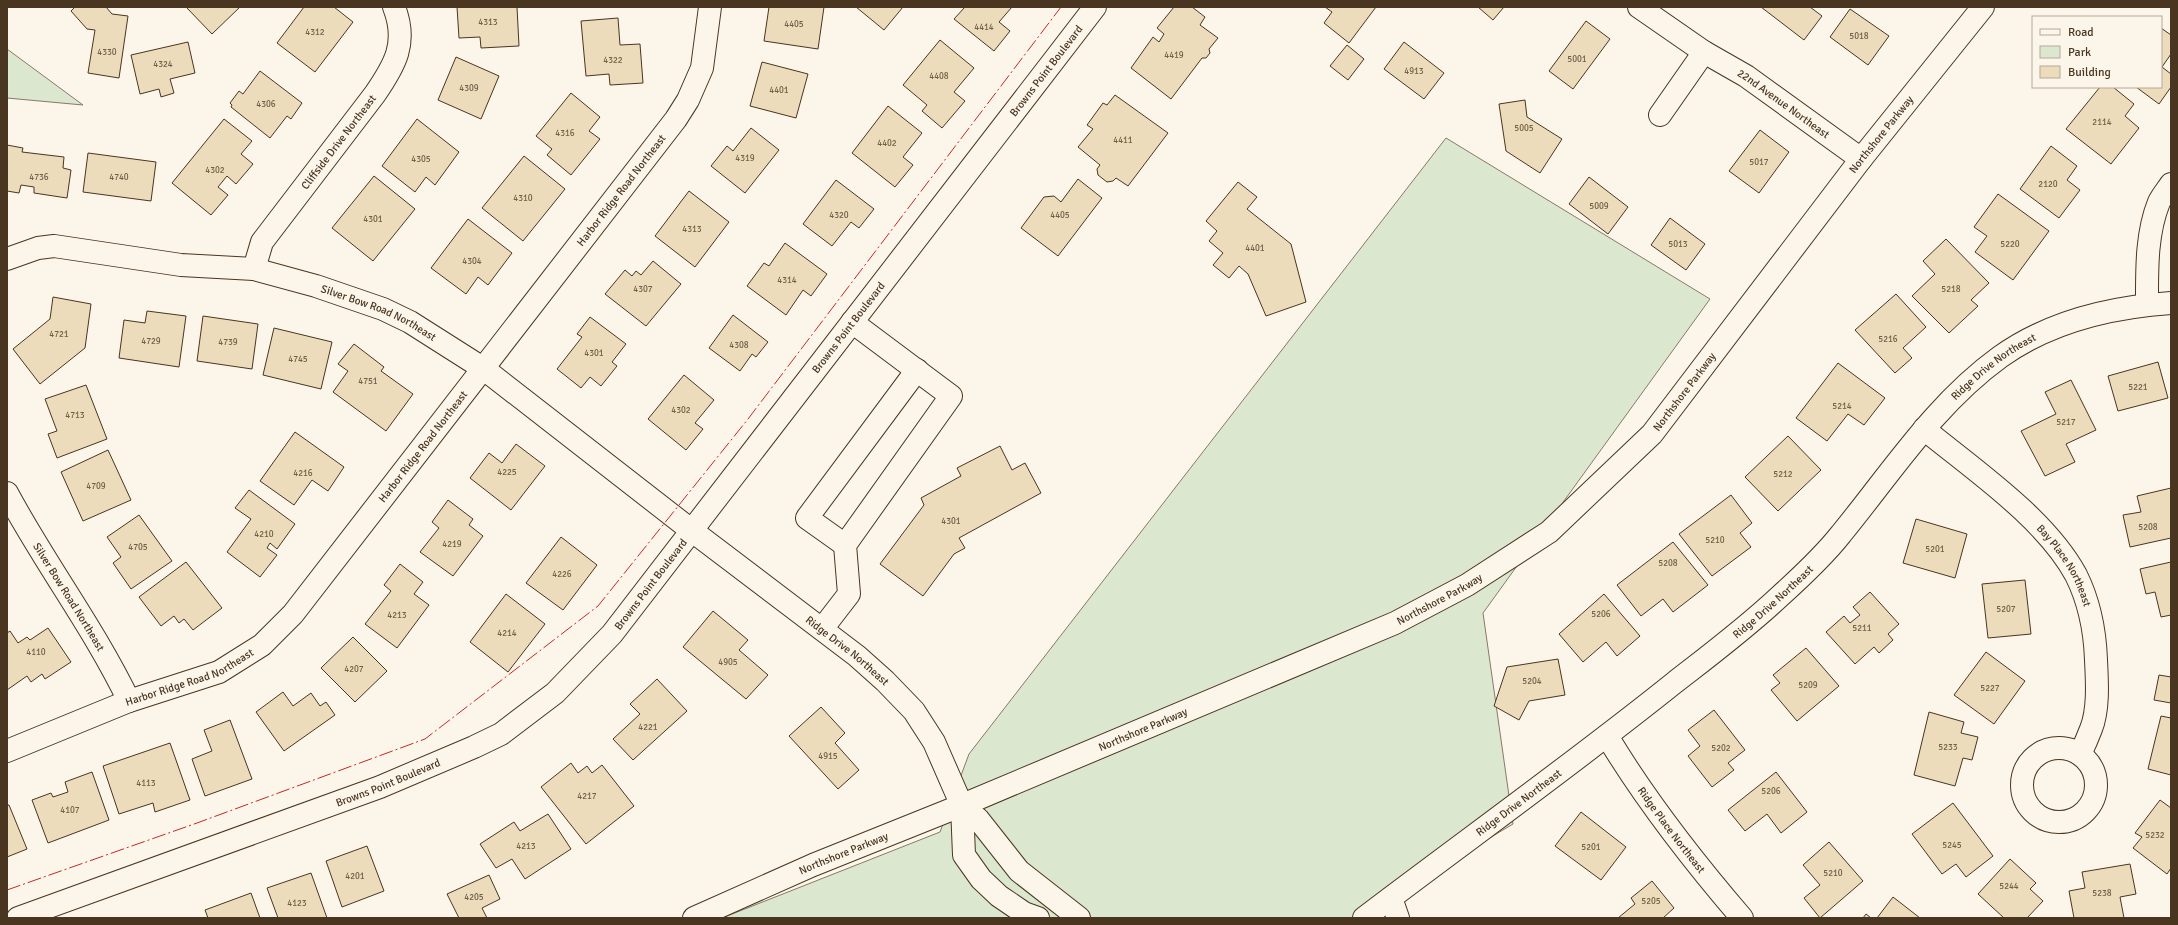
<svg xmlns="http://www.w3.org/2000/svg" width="2178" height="925" font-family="Signika,sans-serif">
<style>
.green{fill:#dce7d0;stroke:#887966}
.building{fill:#ecdcbc;stroke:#4a3520}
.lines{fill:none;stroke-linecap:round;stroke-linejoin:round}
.minor-casing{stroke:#4a3520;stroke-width:24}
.minor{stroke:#fbf6e9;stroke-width:22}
.power{stroke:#c62828;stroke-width:1;stroke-dasharray:14 3 2 3;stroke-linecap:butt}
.labels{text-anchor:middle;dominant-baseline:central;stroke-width:3;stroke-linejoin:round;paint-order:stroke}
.number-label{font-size:9px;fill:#725f47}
.street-label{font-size:11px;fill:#4a3520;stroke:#fbf6e9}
</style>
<rect width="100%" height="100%" fill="#fbf6e9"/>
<g class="green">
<polygon points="7,49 83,105 7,98"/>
<polygon points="1446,138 1710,299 1483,613 1513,824 1355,918 722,918 940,832 969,754"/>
</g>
<g class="building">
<polygon points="75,7 106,7 112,14 128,16 119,78 88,73 95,30 87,29 71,11"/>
<polygon points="186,7 240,7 212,34"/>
<polygon points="304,7 334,7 353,22 315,72 277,43"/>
<polygon points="457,7 517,7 519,46 481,48 480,37 459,38"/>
<polygon points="769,7 824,7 818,49 764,41"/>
<polygon points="856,7 903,7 884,30"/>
<polygon points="965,7 1012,7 999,22 1010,31 994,51 954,19"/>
<polygon points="1174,7 1192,7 1205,17 1200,25 1218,38 1209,49 1210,53 1206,58 1202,58 1171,99 1131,68 1153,37 1159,42 1164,34 1157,28"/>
<polygon points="1325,7 1376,7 1349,43 1324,23 1332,12"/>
<polygon points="1478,7 1504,7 1493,20"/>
<polygon points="1761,7 1810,7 1822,16 1804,40"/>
<polygon points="1850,9 1889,36 1868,65 1830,37"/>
<polygon points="618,18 620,45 640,44 643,83 610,85 609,74 586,76 581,21"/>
<polygon points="1586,21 1610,39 1573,89 1549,71"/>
<polygon points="2161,28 2171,35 2171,54 2162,67 2171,74 2171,87 2159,104 2136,87 2161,87"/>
<polygon points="940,40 974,68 954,92 965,101 942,128 922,111 927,105 903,85"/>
<polygon points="188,42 195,73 170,79 174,93 161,97 159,89 140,94 131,55"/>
<polygon points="1404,42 1444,73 1424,99 1384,69"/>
<polygon points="1347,45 1364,59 1348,80 1330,66"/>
<polygon points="456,57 499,76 481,119 438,100"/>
<polygon points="762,62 808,74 796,118 750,106"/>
<polygon points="260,71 302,103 291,119 287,116 270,138 231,107 232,105 230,103 239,91 243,94"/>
<polygon points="2100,87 2113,87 2134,104 2125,116 2139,128 2111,164 2066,129"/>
<polygon points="571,93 600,117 589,131 600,139 571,175 547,155 552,149 536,136"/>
<polygon points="1115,95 1168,133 1128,186 1116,178 1113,181 1107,182 1098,175 1097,169 1100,165 1078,147 1093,129 1087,125 1103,103 1107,105"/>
<polygon points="1525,100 1527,117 1562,139 1540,173 1506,151 1499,104"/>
<polygon points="888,106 922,133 903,157 913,165 895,187 852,153"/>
<polygon points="224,119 252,141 241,154 253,164 236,184 227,176 218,187 228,195 211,215 172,183"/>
<polygon points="417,119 459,152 435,185 426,177 415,192 382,166"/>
<polygon points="751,128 779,150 745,193 711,166 727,146 733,151"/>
<polygon points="1760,130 1789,152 1759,193 1729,171"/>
<polygon points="7,145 23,148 22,152 64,157 63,168 71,170 67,198 34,193 34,187 21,185 19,193 7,191"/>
<polygon points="2051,146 2077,166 2067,180 2080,190 2059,218 2020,189"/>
<polygon points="88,153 156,162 151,201 83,192"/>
<polygon points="524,156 565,189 523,241 482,208"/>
<polygon points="374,176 415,209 373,261 332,228"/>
<polygon points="1589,177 1628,207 1608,234 1569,204"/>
<polygon points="1078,179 1102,198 1058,256 1021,228 1044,197 1054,196 1061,202"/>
<polygon points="836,180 874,209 859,228 851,222 832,246 803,224"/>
<polygon points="1238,182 1257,197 1247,209 1291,244 1306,302 1266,316 1248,274 1239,266 1229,278 1213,265 1223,253 1209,241 1217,231 1206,221"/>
<polygon points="689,191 729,222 695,267 655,236"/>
<polygon points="1998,194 2049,231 2013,280 1975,252 1987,236 1974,227"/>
<polygon points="1670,218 1705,244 1686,270 1651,245"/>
<polygon points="468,219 512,253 488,285 478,277 466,294 431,268"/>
<polygon points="1946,239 1989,283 1971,300 1978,306 1949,333 1912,296 1935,274 1923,261"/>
<polygon points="785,243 827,274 811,296 803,290 786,315 747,286 764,263 769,266"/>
<polygon points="653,261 681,284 646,326 605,294 625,270 632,276 636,271 641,275"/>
<polygon points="1896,294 1926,327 1903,348 1912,358 1895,373 1855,330"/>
<polygon points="53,297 91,304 85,348 40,384 13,349 50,319"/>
<polygon points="147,311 186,316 179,367 119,358 124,320 145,323"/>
<polygon points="733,315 768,342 756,357 752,354 740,371 709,348"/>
<polygon points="203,316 258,324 252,369 197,361"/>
<polygon points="590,317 626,344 612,362 617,366 601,386 590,377 581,388 557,369 582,337 577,334"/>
<polygon points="274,328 332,342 321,389 263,375"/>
<polygon points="354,344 384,367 381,371 413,394 386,431 333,392 348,371 338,364"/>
<polygon points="2158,362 2168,398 2118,411 2108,376"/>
<polygon points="1838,363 1885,398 1864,425 1848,414 1827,441 1796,418"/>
<polygon points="684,375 714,400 695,423 703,429 686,450 648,419"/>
<polygon points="2071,380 2096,430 2066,444 2075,462 2045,476 2021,431 2056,414 2045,392"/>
<polygon points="86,385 107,439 57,458 48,434 57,431 45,399"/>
<polygon points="295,432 344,467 328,491 312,480 294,505 260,481"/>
<polygon points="1788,436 1821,470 1778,511 1745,477"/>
<polygon points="516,444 545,466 511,510 470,478 489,453 502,463"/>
<polygon points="1000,446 1012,470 1025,463 1041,493 959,538 965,548 954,554 923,596 880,564 924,505 921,498 961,476 957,468"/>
<polygon points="108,450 131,500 83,521 61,472"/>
<polygon points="2171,488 2171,538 2130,547 2123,515 2141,512 2137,496"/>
<polygon points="249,490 295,524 277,549 270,543 267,548 277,555 260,577 227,552 251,519 235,508"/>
<polygon points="1731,495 1752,523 1740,533 1751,547 1712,576 1679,534"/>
<polygon points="448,500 473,519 469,525 483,536 453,576 420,552 439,528 432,522"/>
<polygon points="139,515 172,561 131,589 113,563 121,557 107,537"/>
<polygon points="1916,519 1967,534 1955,578 1903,563"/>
<polygon points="561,537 597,565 563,610 526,583"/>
<polygon points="1673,542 1708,585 1673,612 1663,599 1641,616 1617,585"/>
<polygon points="186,562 222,608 193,630 184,619 179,623 174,616 161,626 139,597"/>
<polygon points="2171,562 2171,615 2161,617 2155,592 2146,594 2140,569"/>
<polygon points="400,564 423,582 414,594 429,605 397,648 365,624 391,591 384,585"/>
<polygon points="2025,580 2031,634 1988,638 1982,584"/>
<polygon points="1870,592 1899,624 1888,634 1893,640 1879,653 1874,647 1855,664 1826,632 1844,616 1850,623 1860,615 1853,607"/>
<polygon points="506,594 545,624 508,672 470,642"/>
<polygon points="1604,594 1640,636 1617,656 1606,642 1583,662 1559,634"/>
<polygon points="713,611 748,640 739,650 768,675 746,699 683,647"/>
<polygon points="48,628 71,662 45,679 42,674 31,682 27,676 7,690 7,633 10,631 18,643 27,637 30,640"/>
<polygon points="353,637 387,671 355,702 321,668"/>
<polygon points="1806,648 1839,686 1797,721 1771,690 1780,683 1773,675"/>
<polygon points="1986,652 2025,681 1994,724 1954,695"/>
<polygon points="1558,659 1565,695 1529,701 1519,720 1494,706 1507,667"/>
<polygon points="2159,675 2171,677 2171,703 2154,700"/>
<polygon points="657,679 687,711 633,760 613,739 640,714 630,704"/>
<polygon points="283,692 293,706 311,693 320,706 326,702 335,715 284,751 256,712"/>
<polygon points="821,707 845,733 835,743 859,770 838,789 789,736"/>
<polygon points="1714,710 1745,750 1728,763 1734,770 1712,787 1688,756 1700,746 1688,730"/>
<polygon points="1929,712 1964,722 1961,733 1978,737 1972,760 1963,758 1955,786 1914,775"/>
<polygon points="2161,716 2171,718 2171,775 2148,769"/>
<polygon points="230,720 252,779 205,796 192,759 212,751 204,730"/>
<polygon points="170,743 190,800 155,812 153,803 119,814 103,766"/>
<polygon points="571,763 578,773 587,766 592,773 602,765 634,806 586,844 541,787"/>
<polygon points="92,772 109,820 48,843 32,800 51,793 53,797 68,792 65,782"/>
<polygon points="1776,772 1807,812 1781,833 1767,814 1745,831 1728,810"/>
<polygon points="2160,800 2171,808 2171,868 2167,874 2133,848 2142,837 2135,833"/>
<polygon points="1953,803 1993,856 1966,877 1956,864 1942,874 1912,834"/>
<polygon points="7,805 9,805 27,849 7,857"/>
<polygon points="1581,812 1626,847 1601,880 1555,846"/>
<polygon points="548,814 571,849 525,879 512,859 496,868 480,844 514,822 520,831"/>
<polygon points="1829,842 1863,881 1820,918 1804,898 1820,885 1803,865"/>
<polygon points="367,846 384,891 342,907 326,861"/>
<polygon points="2010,859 2036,883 2030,889 2043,901 2027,918 2004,918 1978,894"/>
<polygon points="2130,864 2136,894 2120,897 2124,918 2074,918 2069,891 2085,888 2082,872"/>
<polygon points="311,873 327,918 278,918 267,888"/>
<polygon points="489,875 500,899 482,908 487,918 459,918 447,894"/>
<polygon points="1652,881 1674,908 1663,918 1618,918 1635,904 1631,898"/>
<polygon points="251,893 260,918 208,918 205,910"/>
<polygon points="1893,897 1920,918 1877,918"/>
<polygon points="1866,914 1871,918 1863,918"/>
</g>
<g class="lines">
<g class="minor-casing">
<g id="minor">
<path id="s1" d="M1639 7 1704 52 1746 76 1861 159"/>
<polyline points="1660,115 1704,52"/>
<path id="s2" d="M7 259 38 248 54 246 181 265 254 269 316 286 383 309 410 322 484 369 691 530 857 656 885 681 914 711 934 742 962 806 964 855 981 879 999 896 1024 913 1038 918"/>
<path id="s3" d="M254 269 262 242 375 94C395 65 408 43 394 7"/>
<path d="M2147 305C2147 271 2146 234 2159 202 2162 196 2167 190 2171 184"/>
<path id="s4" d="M1924 429C1974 470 2045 518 2076 575 2089 601 2095 631 2096 660 2097 681 2099 709 2091 729 2088 737 2084 746 2080 754"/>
<path id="s5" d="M7 493C45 564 94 628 129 701"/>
<polyline points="845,545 807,518 917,370"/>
<polyline points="822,629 849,594 845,545 951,396 852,322"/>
<path id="s6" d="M1607 736C1646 801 1693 861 1742 918"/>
<circle cx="2059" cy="785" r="37"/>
<path id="s7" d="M7 751 129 701 219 672 262 645 293 614 676 119 688 100 702 68 710 7"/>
<polyline points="962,806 978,819 1019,871 1079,918"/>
<polyline points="1391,898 1398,918"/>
<path id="s8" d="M18 918 380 787 474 747 501 734 555 693 612 634 1095 7"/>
<path id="s9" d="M694 918 813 865 965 804 1395 623 1467 585 1549 532 1652 434 1861 159 1983 7"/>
<path id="s10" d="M1364 918C1468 839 1573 764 1674 683 1710 655 1746 628 1779 597 1800 578 1823 557 1841 534 1891 473 1935 404 2000 357 2049 322 2112 307 2171 303"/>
</g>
</g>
<use href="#minor" class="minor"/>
<polyline class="power" points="7,890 197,823 425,739 598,606 748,419 1061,7"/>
</g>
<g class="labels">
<g class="number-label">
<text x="488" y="22">4313</text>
<text x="794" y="24">4405</text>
<text x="984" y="27">4414</text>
<text x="315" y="32">4312</text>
<text x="1859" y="36">5018</text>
<text x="107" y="52">4330</text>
<text x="1174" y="55">4419</text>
<text x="1577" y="59">5001</text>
<text x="613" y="60">4322</text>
<text x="163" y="64">4324</text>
<text x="1414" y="71">4913</text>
<text x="939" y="76">4408</text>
<text x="469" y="88">4309</text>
<text x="779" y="90">4401</text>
<text x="266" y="104">4306</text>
<text x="2102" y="122">2114</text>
<text x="1524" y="128">5005</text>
<text x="565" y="133">4316</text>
<text x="1123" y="140">4411</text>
<text x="887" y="143">4402</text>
<text x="745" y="158">4319</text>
<text x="421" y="159">4305</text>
<text x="1759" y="162">5017</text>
<text x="215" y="170">4302</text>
<text x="39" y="177">4736</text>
<text x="119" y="177">4740</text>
<text x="2048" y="184">2120</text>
<text x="523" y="198">4310</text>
<text x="1599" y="206">5009</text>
<text x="839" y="215">4320</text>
<text x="1060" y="215">4405</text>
<text x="373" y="219">4301</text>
<text x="692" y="229">4313</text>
<text x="1678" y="244">5013</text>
<text x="2010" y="244">5220</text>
<text x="1255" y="248">4401</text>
<text x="472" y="261">4304</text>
<text x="787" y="280">4314</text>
<text x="643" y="289">4307</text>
<text x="1951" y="289">5218</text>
<text x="59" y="334">4721</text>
<text x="1888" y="339">5216</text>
<text x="151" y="341">4729</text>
<text x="228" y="342">4739</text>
<text x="739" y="345">4308</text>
<text x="594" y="353">4301</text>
<text x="298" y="359">4745</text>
<text x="368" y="381">4751</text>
<text x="2138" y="387">5221</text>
<text x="1842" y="406">5214</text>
<text x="681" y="410">4302</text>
<text x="75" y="415">4713</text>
<text x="2066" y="422">5217</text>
<text x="507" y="472">4225</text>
<text x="303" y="473">4216</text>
<text x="1783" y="474">5212</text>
<text x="96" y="486">4709</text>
<text x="951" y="521">4301</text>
<text x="2148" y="527">5208</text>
<text x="264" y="534">4210</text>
<text x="1715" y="540">5210</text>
<text x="452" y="544">4219</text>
<text x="138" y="547">4705</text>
<text x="1935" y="549">5201</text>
<text x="1668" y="563">5208</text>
<text x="562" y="574">4226</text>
<text x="2006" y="609">5207</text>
<text x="1601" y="614">5206</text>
<text x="397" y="615">4213</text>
<text x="1862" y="628">5211</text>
<text x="507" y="633">4214</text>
<text x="36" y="652">4110</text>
<text x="728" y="662">4905</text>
<text x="354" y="669">4207</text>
<text x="1532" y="681">5204</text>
<text x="1808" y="685">5209</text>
<text x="1990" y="688">5227</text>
<text x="648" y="727">4221</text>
<text x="1948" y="747">5233</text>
<text x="1721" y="748">5202</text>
<text x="828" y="756">4915</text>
<text x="146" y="783">4113</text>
<text x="1771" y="791">5206</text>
<text x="587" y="796">4217</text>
<text x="70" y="810">4107</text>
<text x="2155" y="835">5232</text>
<text x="1952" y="845">5245</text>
<text x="526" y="846">4213</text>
<text x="1591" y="847">5201</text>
<text x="1833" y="873">5210</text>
<text x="355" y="876">4201</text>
<text x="2009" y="886">5244</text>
<text x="2102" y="893">5238</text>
<text x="474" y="897">4205</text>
<text x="1651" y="901">5205</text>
<text x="297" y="903">4123</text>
</g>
<g class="street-label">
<text stroke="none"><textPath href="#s8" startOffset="1378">Browns Point Boulevard</textPath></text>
<text stroke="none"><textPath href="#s1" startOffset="174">22nd Avenue Northeast</textPath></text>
<text stroke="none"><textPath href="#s9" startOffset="1459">Northshore Parkway</textPath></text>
<text stroke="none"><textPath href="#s3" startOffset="154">Cliffside Drive Northeast</textPath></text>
<text stroke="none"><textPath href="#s7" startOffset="857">Harbor Ridge Road Northeast</textPath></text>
<text stroke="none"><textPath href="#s2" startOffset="383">Silver Bow Road Northeast</textPath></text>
<text stroke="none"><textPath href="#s8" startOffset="1054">Browns Point Boulevard</textPath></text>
<text stroke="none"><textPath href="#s10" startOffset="841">Ridge Drive Northeast</textPath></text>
<text stroke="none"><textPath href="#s9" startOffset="1135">Northshore Parkway</textPath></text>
<text stroke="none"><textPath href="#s7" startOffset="533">Harbor Ridge Road Northeast</textPath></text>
<text stroke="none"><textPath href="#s4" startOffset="198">Bay Place Northeast</textPath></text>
<text stroke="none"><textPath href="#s8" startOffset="730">Browns Point Boulevard</textPath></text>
<text stroke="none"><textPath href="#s5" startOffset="121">Silver Bow Road Northeast</textPath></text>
<text stroke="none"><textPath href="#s9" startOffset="811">Northshore Parkway</textPath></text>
<text stroke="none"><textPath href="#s10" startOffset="517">Ridge Drive Northeast</textPath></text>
<text stroke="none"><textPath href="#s2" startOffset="963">Ridge Drive Northeast</textPath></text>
<text stroke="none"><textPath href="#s7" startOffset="197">Harbor Ridge Road Northeast</textPath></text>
<text stroke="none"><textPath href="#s9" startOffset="487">Northshore Parkway</textPath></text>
<text stroke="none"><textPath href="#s8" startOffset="394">Browns Point Boulevard</textPath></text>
<text stroke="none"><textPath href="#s10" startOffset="193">Ridge Drive Northeast</textPath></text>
<text stroke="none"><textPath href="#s6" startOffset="114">Ridge Place Northeast</textPath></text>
<text stroke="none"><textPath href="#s9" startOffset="163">Northshore Parkway</textPath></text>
</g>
</g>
<rect width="2178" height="925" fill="none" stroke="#4a3520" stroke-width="16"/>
<rect x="2032" y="16" width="130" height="72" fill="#fbf6e9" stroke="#b4a999"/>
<rect x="2040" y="29" width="20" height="6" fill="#fbf6e9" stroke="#b4a999"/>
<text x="2068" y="36" font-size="12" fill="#4a3520">Road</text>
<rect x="2040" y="46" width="20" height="12" fill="#dce7d0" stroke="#b4a999"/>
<text x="2068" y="56" font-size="12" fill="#4a3520">Park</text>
<rect x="2040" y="66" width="20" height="12" fill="#ecdcbc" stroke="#b4a999"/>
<text x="2068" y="76" font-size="12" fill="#4a3520">Building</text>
</svg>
